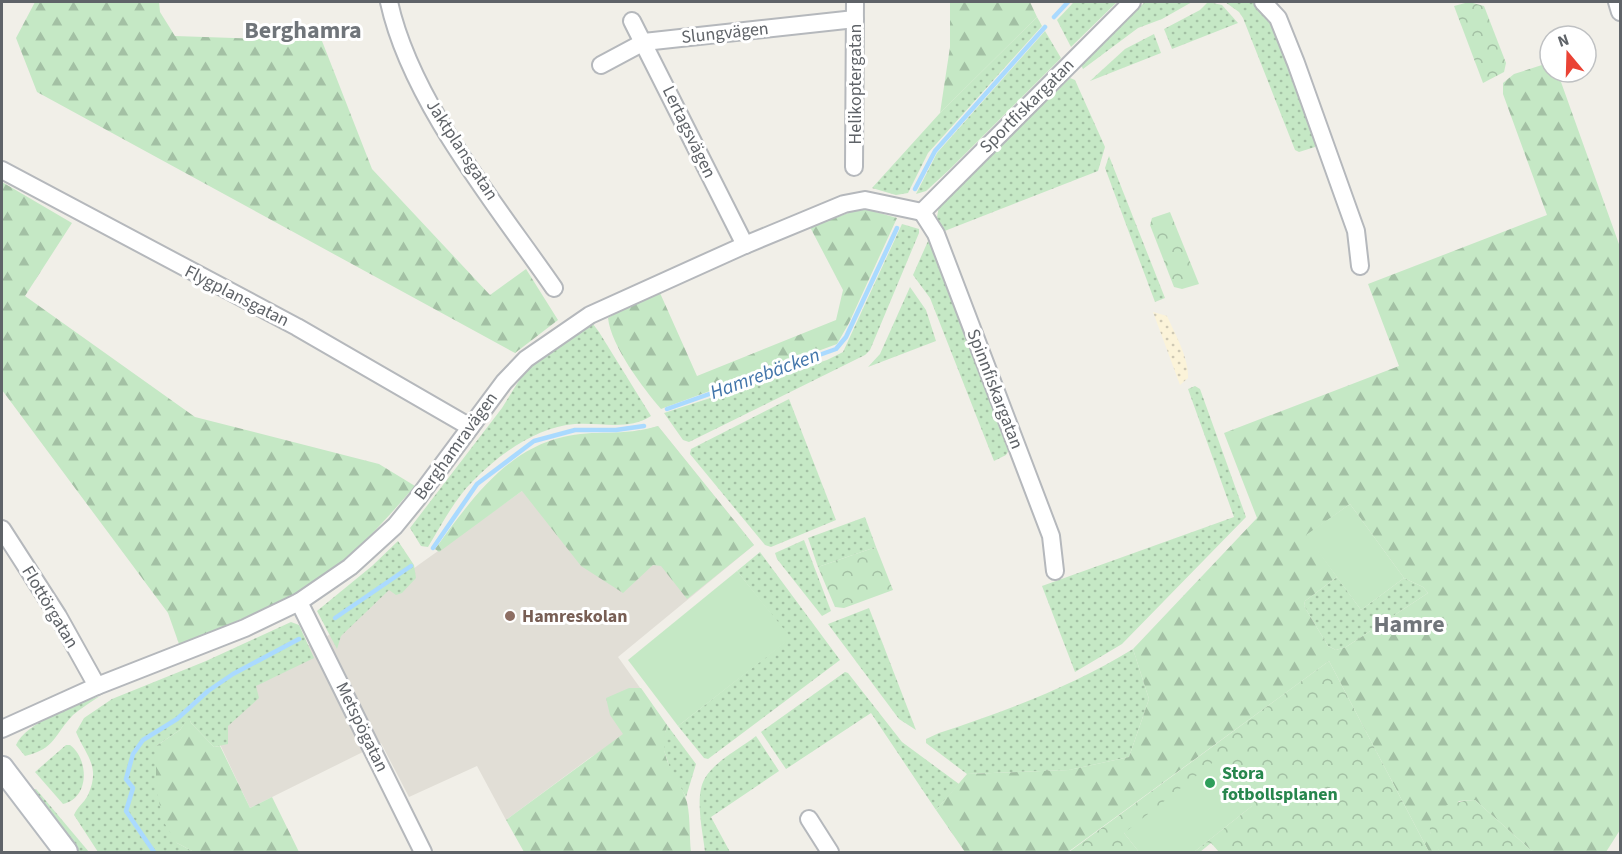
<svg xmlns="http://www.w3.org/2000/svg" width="1622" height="854" font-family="'Source Sans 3',sans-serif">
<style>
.education{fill:#e1ded6}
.grass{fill:url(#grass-dots)}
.forest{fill:url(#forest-firs);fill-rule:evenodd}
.sand{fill:url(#sand-dots)}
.park{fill:url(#park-crowns)}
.pitch{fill:#c5e8c5}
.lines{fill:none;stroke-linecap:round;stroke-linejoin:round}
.stream{stroke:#aadaff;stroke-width:4.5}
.street-casing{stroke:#b5b8bc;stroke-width:20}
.secondary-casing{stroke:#b6babf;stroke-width:26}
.street{stroke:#fff;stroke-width:16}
.secondary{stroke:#fff;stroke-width:22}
.education-dot{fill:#8d6e63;stroke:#fff;stroke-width:2}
.leisure-dot{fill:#2e9e5b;stroke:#fff;stroke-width:2}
.labels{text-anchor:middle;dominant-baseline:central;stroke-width:6;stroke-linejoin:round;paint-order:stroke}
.street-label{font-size:18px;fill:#5f6368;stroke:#fff}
.education-label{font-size:18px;font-weight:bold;fill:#785e54;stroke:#fff;text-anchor:start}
.leisure-label{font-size:18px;font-weight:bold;fill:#27864d;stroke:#fff;text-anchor:start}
.water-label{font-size:20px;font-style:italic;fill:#4174aa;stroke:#fff}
.district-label{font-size:24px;font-weight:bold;fill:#70757a;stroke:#fff}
</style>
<defs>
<pattern id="grass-dots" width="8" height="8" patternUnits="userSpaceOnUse" patternTransform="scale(1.5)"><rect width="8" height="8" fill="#c5e8c5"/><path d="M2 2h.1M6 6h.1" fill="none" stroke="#a3c0a4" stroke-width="1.8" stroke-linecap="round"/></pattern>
<pattern id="forest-firs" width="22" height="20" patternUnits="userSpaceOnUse" patternTransform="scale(1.5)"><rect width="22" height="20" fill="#c5e8c5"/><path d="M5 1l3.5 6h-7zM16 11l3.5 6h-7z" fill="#a3c0a4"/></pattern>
<pattern id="sand-dots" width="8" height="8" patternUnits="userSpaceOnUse" patternTransform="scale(1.5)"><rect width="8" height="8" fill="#fbf3d9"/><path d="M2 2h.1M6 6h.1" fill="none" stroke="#cec8b4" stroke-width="1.8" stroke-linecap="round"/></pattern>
<pattern id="park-crowns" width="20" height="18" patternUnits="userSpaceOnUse" patternTransform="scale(1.5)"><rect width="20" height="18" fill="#c5e8c5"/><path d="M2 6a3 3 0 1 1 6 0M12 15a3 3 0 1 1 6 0" fill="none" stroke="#a3c0a4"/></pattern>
</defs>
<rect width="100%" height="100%" fill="#f1efe8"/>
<polygon class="education" points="658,426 754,545 618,657 661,717 591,757 506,820 477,766 409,797 381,743 250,808 199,700 331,634 417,566 522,491 615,435 636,433"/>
<g class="grass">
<polygon points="1074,2 1117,2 1071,47 1057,20"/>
<polygon points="1145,2 1192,2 1162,19 1138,28 1083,69 1081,65"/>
<polygon points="1208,2 1222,5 1238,23 1172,49 1164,29 1200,10"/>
<polygon points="1225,2 1257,2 1271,20 1315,139 1315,147 1299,152 1295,150 1243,18 1239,12"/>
<polygon points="1037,17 1042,26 928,153 908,193 896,195 872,188 940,113"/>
<polygon points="1045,31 1061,58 949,170 926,191 916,194 937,153"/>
<polygon points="1154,34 1161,53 1090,81 1125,49"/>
<polygon points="1070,78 1075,80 1105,147 1098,171 942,232 937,217 939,206"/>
<polygon points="1109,156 1165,298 1155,302 1105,168"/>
<polygon points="902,224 919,229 919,233 870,350 865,355 689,442 683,440 664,413 827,360 843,352"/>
<polygon points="928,241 933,246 946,287 1010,448 1006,455 994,461 930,298 913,275"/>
<polygon points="910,287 926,310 936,341 868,367 880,354"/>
<path d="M587 322 593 324 599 332 651 416C628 431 600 422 575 424 536 427 498 455 472 482 454 500 441 526 428 547L421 546 410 528 502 408 523 374 549 349Z"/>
<polygon points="1195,386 1200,389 1246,517 1122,644 1075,672 1042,586 1234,517 1188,389"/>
<polygon points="789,399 836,520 771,547 765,545 690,454 691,449"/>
<polygon points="865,517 876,547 818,567 808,538"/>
<polygon points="804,540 831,611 822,616 777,559 775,553"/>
<polygon points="398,541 414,565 416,578 402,593 396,595 389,590 341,636 337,649 317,611 372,566"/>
<polygon points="760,552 840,660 708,759 704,758 678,726 790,638 737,571"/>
<polygon points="1337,577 1361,610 1404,578 1423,587 1428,593 1346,647 1336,650 1328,646 1304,606 1305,601"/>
<polygon points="869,608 916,730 899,719 828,624"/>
<path d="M291 622 299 625 314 658 256 686 259 698 228 726V744L214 747 191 723 189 718 180 730 156 746 177 843 194 852H98L74 815C77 807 84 803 88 795 101 766 86 756 76 732L84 718 112 699 206 661Z"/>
<path d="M1133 649 1149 699 1129 757 1069 770 967 774 926 743V739L939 733C1006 711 1073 686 1133 649Z"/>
<polygon points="845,672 848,673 902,742 959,784 936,810 871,713 786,769 761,732"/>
<path d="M100 696C91 702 81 708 73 715 54 735 55 749 25 756L16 745C26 722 76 705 100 696Z"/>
<polygon points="667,725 696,764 686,797 671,772 662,744"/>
<path d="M756 736 779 771 711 817 730 852H705C703 831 694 797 705 778 715 761 741 748 756 736Z"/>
<path d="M66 745H70C89 759 90 798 63 804L35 772Z"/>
<polygon points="36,789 89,852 76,852 33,790"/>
</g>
<g class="forest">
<polygon points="35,2 159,2 160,12 175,36 322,41 372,169 490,295 526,269 558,320 515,353 37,92 16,38"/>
<polygon points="950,2 1030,2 1037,17 940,113 950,47"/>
<path d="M1542 65 1550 67V72H1555L1561 82 1620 247V830L1606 852H1533L1475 800 1459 801 1430 832 1440 852H1429L1329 661 1068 852H965L936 810 967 774 1069 770 1129 757 1149 699 1133 649 1257 518 1224 433 1399 366 1368 284 1547 215 1503 94V83L1514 74ZM1350 504 1404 578 1423 587 1428 593 1346 647 1336 650 1328 646 1304 606 1305 601 1337 577 1307 535Z"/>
<path d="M2 182 72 223 25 296 195 417 379 464 415 486C389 516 363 546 331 570 285 604 231 624 179 644L168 613 2 390Z"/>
<path d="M862 208 897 218 849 323 837 344 661 409C643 388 611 346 608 318L633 303 660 293 697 376 836 320 843 290 810 227Z"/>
<path d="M658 426 754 545 687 599 661 566 653 565 623 593 581 566 522 491 439 552 435 549C468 504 505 450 563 437 595 429 622 437 658 426Z"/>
<path d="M629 688H641L667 725C658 760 672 766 685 796 691 811 689 836 691 852H524L506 820 623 734 610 715 606 698Z"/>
<polygon points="189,717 191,723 214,747 220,746 250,808 272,797 299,852 194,852 177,843 163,821 156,786 156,746 180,730"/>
</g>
<path class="sand" d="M1153 312 1167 316C1175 334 1189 358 1188 378L1180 385Z"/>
<g class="park">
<polygon points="1469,2 1484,6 1506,63 1504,72 1483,83 1454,6"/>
<polygon points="1170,212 1199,284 1182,289 1174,287 1150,225 1152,218"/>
<polygon points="876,547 893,590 844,608 835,607 818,567"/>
<polygon points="1329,661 1429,852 1219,852 1211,843 1200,852 1194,852 1252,806 1124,833 1139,852 1069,852"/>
<path d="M1475 800 1533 852H1440C1437 847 1430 838 1430 831 1428 806 1456 801 1475 800Z"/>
</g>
<g class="pitch">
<polygon points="1350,504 1404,578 1361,610 1306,535"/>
<polygon points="737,571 791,638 678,726 628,660"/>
<polygon points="1216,760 1252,806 1194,852 1139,852 1124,833"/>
</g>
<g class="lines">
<g class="stream">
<polyline points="1054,17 1068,2"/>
<polyline points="915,189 935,151 1045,27"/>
<polyline points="667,409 836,349 846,337 897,228"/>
<polyline points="433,548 477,484 534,441 575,430 616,430 644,426"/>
<polyline points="335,618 411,566"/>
<polyline points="154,852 126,811 133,788 126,779 133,754 143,740 177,719 208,691 233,674 299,639"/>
</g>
<g class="street-casing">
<g id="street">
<path d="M389 2C411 102 496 204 554 288"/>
<polyline points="1263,2 1278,18 1296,63 1356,231 1360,266"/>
<polyline points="1617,2 1620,12"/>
<polyline points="632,21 745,245"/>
<polyline points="601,65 644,42 855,19"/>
<polyline points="854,167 855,2"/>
<polyline points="2,170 297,327 470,427"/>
<polyline points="922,212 936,234 1051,536 1055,571"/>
<polyline points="922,212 1132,2"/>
<polyline points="2,529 58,616 97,686"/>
<polyline points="299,602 423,852"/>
<polyline points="2,729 97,686 245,628 299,602 350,567 395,526 417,499 504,382 526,359 590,315 745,245 844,204 865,200 922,212"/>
<polyline points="809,819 830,852"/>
</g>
</g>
<g class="secondary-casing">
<polyline id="secondary" points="2,768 66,852"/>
</g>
<use href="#street" class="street"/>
<use href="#secondary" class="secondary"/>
</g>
<circle class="education-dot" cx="510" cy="616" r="6"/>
<circle class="leisure-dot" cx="1210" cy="783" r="6"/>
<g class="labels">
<g class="street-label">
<text transform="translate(725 33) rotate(-6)">Slungvägen</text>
<text transform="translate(855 84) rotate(-90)">Helikoptergatan</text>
<text transform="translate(1027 106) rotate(-45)">Sportfiskargatan</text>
<text transform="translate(689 132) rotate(64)">Lertagsvägen</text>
<text transform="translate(462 150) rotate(57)">Jaktplansgatan</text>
<text transform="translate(237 296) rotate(27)">Flygplansgatan</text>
<text transform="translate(995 389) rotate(69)">Spinnfiskargatan</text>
<text transform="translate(456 446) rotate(-54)">Berghamravägen</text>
<text transform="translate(50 607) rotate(59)">Flottörgatan</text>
<text transform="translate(362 727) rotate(64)">Metspögatan</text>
</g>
<g class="education-label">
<text x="522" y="616">Hamreskolan</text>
</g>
<g class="leisure-label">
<text x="1222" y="773">Stora<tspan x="1222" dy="21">fotbollsplanen</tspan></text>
</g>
<g class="water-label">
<text transform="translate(765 374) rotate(-20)">Hamrebäcken</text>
</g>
<g class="district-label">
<text x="303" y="30">Berghamra</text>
<text x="1409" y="624">Hamre</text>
</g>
</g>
<rect width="1622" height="854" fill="none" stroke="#5f6368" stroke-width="6"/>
<g transform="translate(1568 54) rotate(341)"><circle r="28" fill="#ffffff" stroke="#bfc1c3" stroke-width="1.5"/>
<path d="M0-4.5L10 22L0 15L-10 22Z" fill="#ea4335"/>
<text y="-9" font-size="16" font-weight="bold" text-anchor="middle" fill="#5f6368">N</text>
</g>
</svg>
